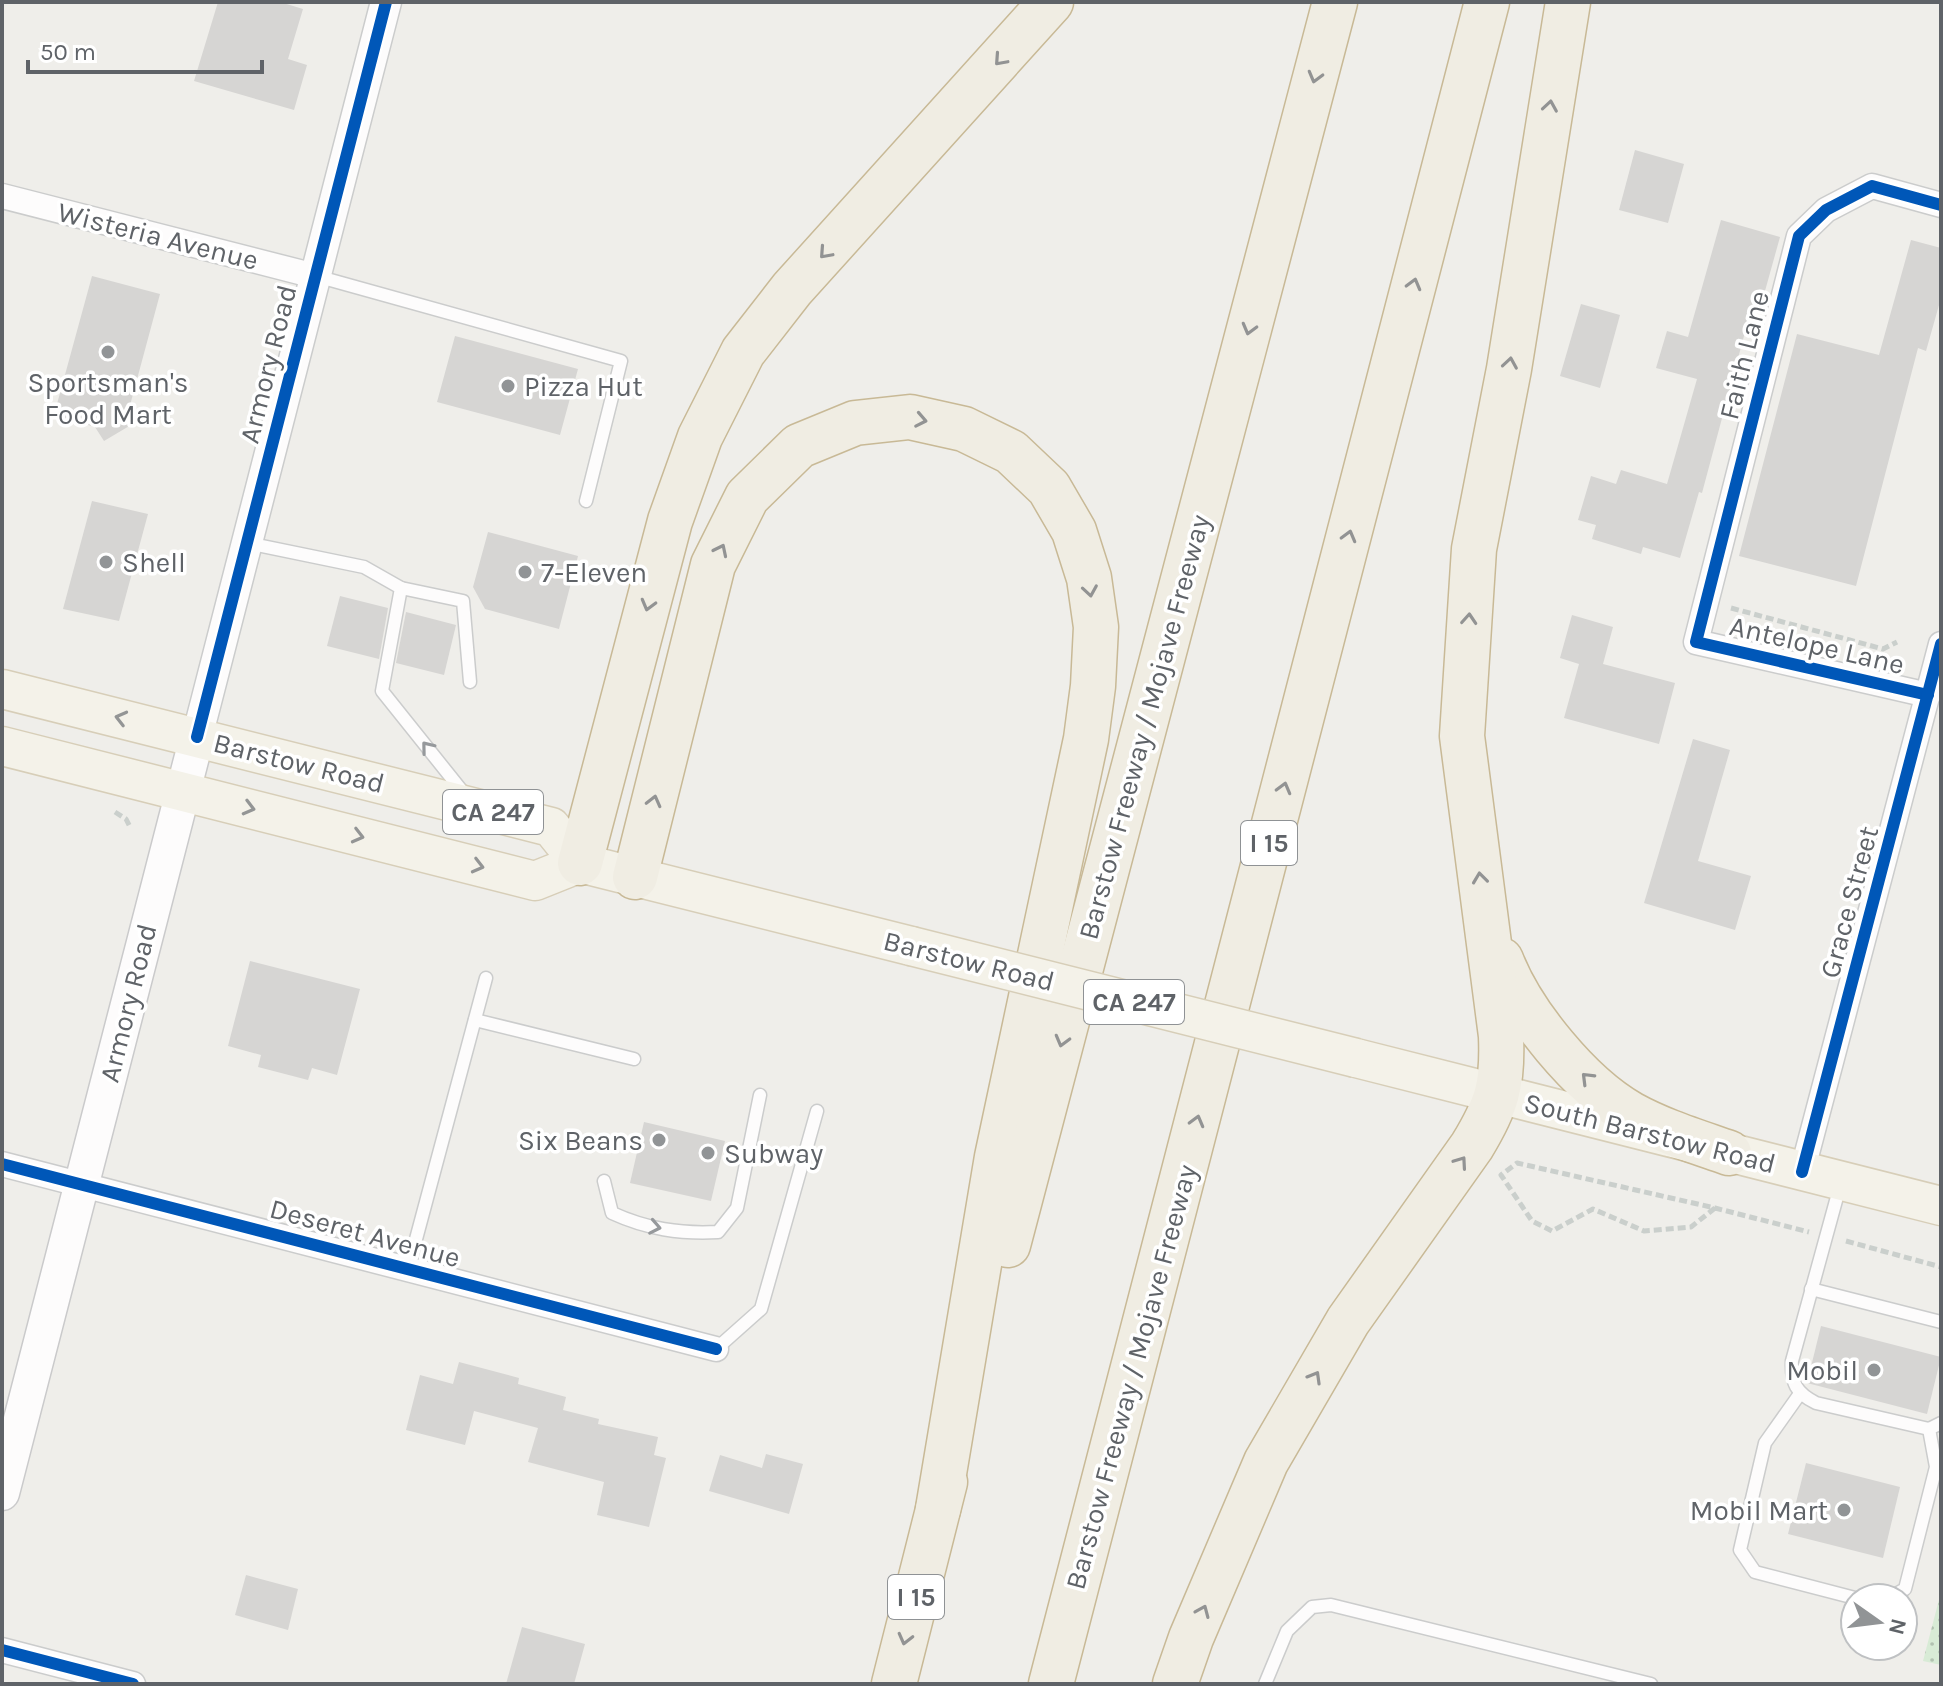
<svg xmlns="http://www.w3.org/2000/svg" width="1943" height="1686" font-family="Karla,sans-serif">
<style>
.park{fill:url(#park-dots)}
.building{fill:#d6d5d3}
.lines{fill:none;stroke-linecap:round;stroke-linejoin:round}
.service-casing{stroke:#cbcccc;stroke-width:15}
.minor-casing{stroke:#cbcccc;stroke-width:27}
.tertiary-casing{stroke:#cbcccc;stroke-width:33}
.secondary-casing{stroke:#cacacb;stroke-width:37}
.primary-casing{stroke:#d7ceb8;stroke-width:41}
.motorway-casing{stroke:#c8b996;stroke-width:47}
.path{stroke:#cacfcc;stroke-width:5;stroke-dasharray:8 4;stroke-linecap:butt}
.service{stroke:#fdfcfc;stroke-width:12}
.minor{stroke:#fdfcfc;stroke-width:24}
.tertiary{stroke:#fdfcfc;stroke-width:30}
.secondary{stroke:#fdfcfc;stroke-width:34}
.primary{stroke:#f4f2e9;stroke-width:38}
.motorway{stroke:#f0ede3;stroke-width:44}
.primary-bridge-casing{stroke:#d7ceb8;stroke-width:41;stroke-linecap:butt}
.primary-bridge{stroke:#f4f2e9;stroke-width:38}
.cycleway-casing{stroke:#fff;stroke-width:17}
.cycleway{stroke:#0057b8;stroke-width:12}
.oneway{stroke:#929393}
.oneway2{stroke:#939595}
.oneway3{stroke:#96999c}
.poi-dot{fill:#919496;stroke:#fff;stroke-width:3}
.labels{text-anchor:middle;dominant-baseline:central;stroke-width:7;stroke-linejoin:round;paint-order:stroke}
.shield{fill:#fff;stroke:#8f9295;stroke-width:2}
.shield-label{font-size:26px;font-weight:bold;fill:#5f6368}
.street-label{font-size:28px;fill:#5f6368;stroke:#fff}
.poi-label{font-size:28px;fill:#5f6368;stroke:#fff;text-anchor:start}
</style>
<defs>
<pattern id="park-dots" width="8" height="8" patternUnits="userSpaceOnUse" patternTransform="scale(2)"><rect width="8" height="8" fill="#d8ebd6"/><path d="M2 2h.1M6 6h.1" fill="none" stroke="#b2c2b1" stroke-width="1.8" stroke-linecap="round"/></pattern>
</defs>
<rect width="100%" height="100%" fill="#efeeea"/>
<polygon class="park" points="1941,1592 1941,1665 1923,1661"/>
<g class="building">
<polygon points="218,2 280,2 303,9 288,59 307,65 294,110 194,81"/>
<polygon points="1635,150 1684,164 1668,223 1619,210"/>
<polygon points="1721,220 1780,237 1760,309 1752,306 1702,493 1699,492 1680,558 1643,547 1641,554 1592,539 1596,525 1578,520 1591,476 1616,484 1621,470 1667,484 1697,379 1656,368 1667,331 1688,337"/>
<polygon points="1911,240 1941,248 1941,298 1926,351 1918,348 1856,586 1739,556 1797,334 1879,355"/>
<polygon points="92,276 160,294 129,409 136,422 104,441 95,427 54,415"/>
<polygon points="1581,304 1620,315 1600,388 1560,376"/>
<polygon points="455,336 578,369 560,435 437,402"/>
<polygon points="92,501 148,514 119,621 63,609"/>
<polygon points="488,532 578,556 559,629 485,609 473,587"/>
<polygon points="340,596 388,608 379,659 327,646"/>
<polygon points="406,612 456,625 444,675 396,663"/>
<polygon points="1572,615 1613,627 1603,664 1675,683 1659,744 1564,718 1579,664 1560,658"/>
<polygon points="1693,739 1730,750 1698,861 1751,876 1735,930 1644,903"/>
<polygon points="250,961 360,989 337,1075 312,1068 308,1080 258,1067 261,1055 228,1046"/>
<polygon points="644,1122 725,1141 711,1201 630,1183"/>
<polygon points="1821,1326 1941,1357 1927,1414 1807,1383"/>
<polygon points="459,1362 519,1378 518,1384 566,1397 563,1410 599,1419 598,1424 658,1437 654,1455 666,1458 649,1527 597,1515 604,1482 528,1462 538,1428 474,1411 465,1445 406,1430 420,1375 453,1384"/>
<polygon points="766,1454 803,1464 789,1514 709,1491 720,1455 762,1468"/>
<polygon points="1806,1463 1900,1487 1883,1558 1788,1534"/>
<polygon points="246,1575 298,1589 288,1630 235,1615"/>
<polygon points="522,1627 585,1644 574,1684 506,1684"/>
</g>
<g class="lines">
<g class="service-casing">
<g id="service">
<polyline points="316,276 621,361 586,501"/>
<polyline points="247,543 364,567 401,588 382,691 466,796"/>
<polyline points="401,588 463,601 470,682"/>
<polyline points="475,1020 634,1059"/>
<path d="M604 1181 612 1213C647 1229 680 1234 718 1232L737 1208 760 1095"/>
<path d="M1840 1186 1792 1361C1791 1383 1796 1393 1816 1403L1929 1429 1941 1423"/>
<polyline points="408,1269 486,978"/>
<polyline points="1811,1289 1941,1322"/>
<polyline points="716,1349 761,1309 817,1111"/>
<polyline points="1799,1395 1765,1443 1740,1550 1755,1572 1855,1598"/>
<polyline points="1889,1598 1905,1589 1936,1467 1929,1429"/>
<polyline points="1265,1684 1287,1631 1312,1607 1331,1605 1651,1684"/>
</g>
</g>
<g class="minor-casing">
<g id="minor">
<polyline points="2,196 315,276"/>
<polyline points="1928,695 1696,642 1799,236 1826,210 1872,186 1941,205"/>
<polyline points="2,1164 716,1349"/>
<polyline points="1802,1172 1941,644"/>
<polyline points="2,1650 133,1684"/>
</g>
</g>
<g class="tertiary-casing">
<polyline id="tertiary" points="197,737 386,2"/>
</g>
<g class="secondary-casing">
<polyline id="secondary" points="2,1493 197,737"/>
</g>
<g class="primary-casing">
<g id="primary">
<polyline points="2,689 551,827 580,863"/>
<polyline points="2,746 535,881 580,863 911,946"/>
<polyline points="1356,1058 1941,1206"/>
</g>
</g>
<g class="motorway-casing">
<g id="motorway">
<polyline points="580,863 670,521 700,437 743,352 792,289 1051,2"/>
<polyline points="635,877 713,565 747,497 799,446 855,423 910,417 964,429 1011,452 1049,488 1074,531 1089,578 1096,627 1093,686 1086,739 997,1157 938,1509"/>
<path d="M1501 960C1522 1014 1580 1085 1631 1114 1662 1131 1695 1141 1729 1153"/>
<polyline points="1008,1245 1335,2"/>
<polyline points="894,1684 945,1482"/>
<polyline points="1051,1684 1487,2"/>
<path d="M1175 1684 1191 1638 1266 1462 1348 1321 1472 1146C1497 1105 1503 1085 1501 1036L1462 736 1474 549 1509 369 1568 2"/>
</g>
</g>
<g class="path">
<polyline points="1731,608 1883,649 1897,642"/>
<polyline points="115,812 126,819 130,827"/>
<polyline points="1715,1208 1691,1227 1644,1231 1593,1209 1552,1231 1532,1221 1501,1175 1517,1163 1715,1208 1809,1232"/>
<polyline points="1846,1241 1941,1267"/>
</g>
<use href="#service" class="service"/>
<use href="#minor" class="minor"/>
<use href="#tertiary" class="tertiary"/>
<use href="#secondary" class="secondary"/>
<use href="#primary" class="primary"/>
<use href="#motorway" class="motorway"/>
<g class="primary-bridge-casing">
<polyline id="primary-bridge" points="911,946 1356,1058"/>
</g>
<use href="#primary-bridge" class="primary-bridge"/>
<g class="cycleway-casing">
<g id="cycleway">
<polyline points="1928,695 1696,642 1799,236 1826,210 1872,186 1941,205"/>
<polyline points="197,737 386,2"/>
<polyline points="2,1164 716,1349"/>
<polyline points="1802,1172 1941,644"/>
<polyline points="2,1650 133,1684"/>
</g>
</g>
<use href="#cycleway" class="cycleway"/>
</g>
<defs><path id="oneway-chevron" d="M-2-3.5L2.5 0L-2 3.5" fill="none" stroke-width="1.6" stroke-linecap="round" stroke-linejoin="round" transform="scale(2)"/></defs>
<g class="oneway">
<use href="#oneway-chevron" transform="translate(1000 60) rotate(132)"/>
<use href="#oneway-chevron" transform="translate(1315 77) rotate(105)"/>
<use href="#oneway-chevron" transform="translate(1550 106) rotate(-81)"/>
<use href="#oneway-chevron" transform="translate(825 253) rotate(132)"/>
<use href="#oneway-chevron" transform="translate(1414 284) rotate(-75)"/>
<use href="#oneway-chevron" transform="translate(1249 329) rotate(105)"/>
<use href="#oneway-chevron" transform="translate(1510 363) rotate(-81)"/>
<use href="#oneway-chevron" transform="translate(921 420) rotate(11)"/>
<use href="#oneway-chevron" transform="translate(1349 536) rotate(-75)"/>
<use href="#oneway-chevron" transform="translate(721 550) rotate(-64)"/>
<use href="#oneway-chevron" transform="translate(1090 591) rotate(81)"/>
<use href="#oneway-chevron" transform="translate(648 605) rotate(105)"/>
<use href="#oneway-chevron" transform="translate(1469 619) rotate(-86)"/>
<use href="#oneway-chevron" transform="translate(1284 788) rotate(-75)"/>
<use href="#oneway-chevron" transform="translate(654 801) rotate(-76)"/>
<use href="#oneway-chevron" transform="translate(1480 878) rotate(-97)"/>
<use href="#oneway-chevron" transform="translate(1062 1041) rotate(105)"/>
<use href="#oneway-chevron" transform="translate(1587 1078) rotate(-135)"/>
<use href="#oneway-chevron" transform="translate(1197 1121) rotate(-75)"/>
<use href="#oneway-chevron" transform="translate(1461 1162) rotate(-55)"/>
<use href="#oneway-chevron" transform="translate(1315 1377) rotate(-60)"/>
<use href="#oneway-chevron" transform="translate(1203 1611) rotate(-67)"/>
<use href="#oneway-chevron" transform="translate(905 1639) rotate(104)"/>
</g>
<g class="oneway2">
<use href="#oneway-chevron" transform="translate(121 718) rotate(-166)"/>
<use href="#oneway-chevron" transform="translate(249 808) rotate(15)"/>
<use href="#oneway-chevron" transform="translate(358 836) rotate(14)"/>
<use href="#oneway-chevron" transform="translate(478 866) rotate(14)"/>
</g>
<g class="oneway3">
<use href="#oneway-chevron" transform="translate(427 747) rotate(-129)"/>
<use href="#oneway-chevron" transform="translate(655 1227) rotate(11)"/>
</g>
<g class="poi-dot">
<circle cx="108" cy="352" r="8"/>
<circle cx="508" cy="386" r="8"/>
<circle cx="106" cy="562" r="8"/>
<circle cx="525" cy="572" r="8"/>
<circle cx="659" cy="1140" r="8"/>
<circle cx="708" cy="1153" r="8"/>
<circle cx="1874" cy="1370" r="8"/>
<circle cx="1844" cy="1510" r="8"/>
</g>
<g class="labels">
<g class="shield">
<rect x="443" y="790" width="100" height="44" rx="6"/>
<rect x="1241" y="821" width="56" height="44" rx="6"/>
<rect x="1084" y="980" width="100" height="44" rx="6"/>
<rect x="888" y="1575" width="56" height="44" rx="6"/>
</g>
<g class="shield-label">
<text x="493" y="812">CA 247</text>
<text x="1269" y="843">I 15</text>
<text x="1134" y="1002">CA 247</text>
<text x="916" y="1597">I 15</text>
</g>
<g class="street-label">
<text transform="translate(158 236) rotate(14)">Wisteria Avenue</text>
<text transform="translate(1744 355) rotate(-76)">Faith Lane</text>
<text transform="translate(268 364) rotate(-76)">Armory Road</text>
<text transform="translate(1817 645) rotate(13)">Antelope Lane</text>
<text transform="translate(1144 727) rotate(-75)">Barstow Freeway / Mojave Freeway</text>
<text transform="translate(299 763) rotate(14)">Barstow Road</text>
<text transform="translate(1849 902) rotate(-75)">Grace Street</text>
<text transform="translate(969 961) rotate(14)">Barstow Road</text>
<text transform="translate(128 1003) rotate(-76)">Armory Road</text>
<text transform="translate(1650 1133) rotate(14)">South Barstow Road</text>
<text transform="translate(365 1233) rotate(15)">Deseret Avenue</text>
<text transform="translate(1131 1377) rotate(-75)">Barstow Freeway / Mojave Freeway</text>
</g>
<g class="poi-label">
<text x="108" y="382" text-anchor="middle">Sportsman's<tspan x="108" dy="32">Food Mart</tspan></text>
<text x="524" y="386">Pizza Hut</text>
<text x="122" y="562">Shell</text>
<text x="541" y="572">7-Eleven</text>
<text x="643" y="1140" text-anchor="end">Six Beans</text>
<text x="724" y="1153">Subway</text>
<text x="1858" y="1370" text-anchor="end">Mobil</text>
<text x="1828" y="1510" text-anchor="end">Mobil Mart</text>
</g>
</g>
<rect width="1943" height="1686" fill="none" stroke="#5f6368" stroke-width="8"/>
<g transform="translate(1879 1622) rotate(104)"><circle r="38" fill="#ffffff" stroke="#bfc1c3" stroke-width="2"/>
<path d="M0-6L14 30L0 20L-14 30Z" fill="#919496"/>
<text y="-12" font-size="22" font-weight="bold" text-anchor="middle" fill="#5f6368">N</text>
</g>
<path d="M28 60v12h234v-12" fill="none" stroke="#5f6368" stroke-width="4"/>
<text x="40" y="60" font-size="24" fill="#5f6368" stroke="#ffffff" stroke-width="6" paint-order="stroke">50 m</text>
</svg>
